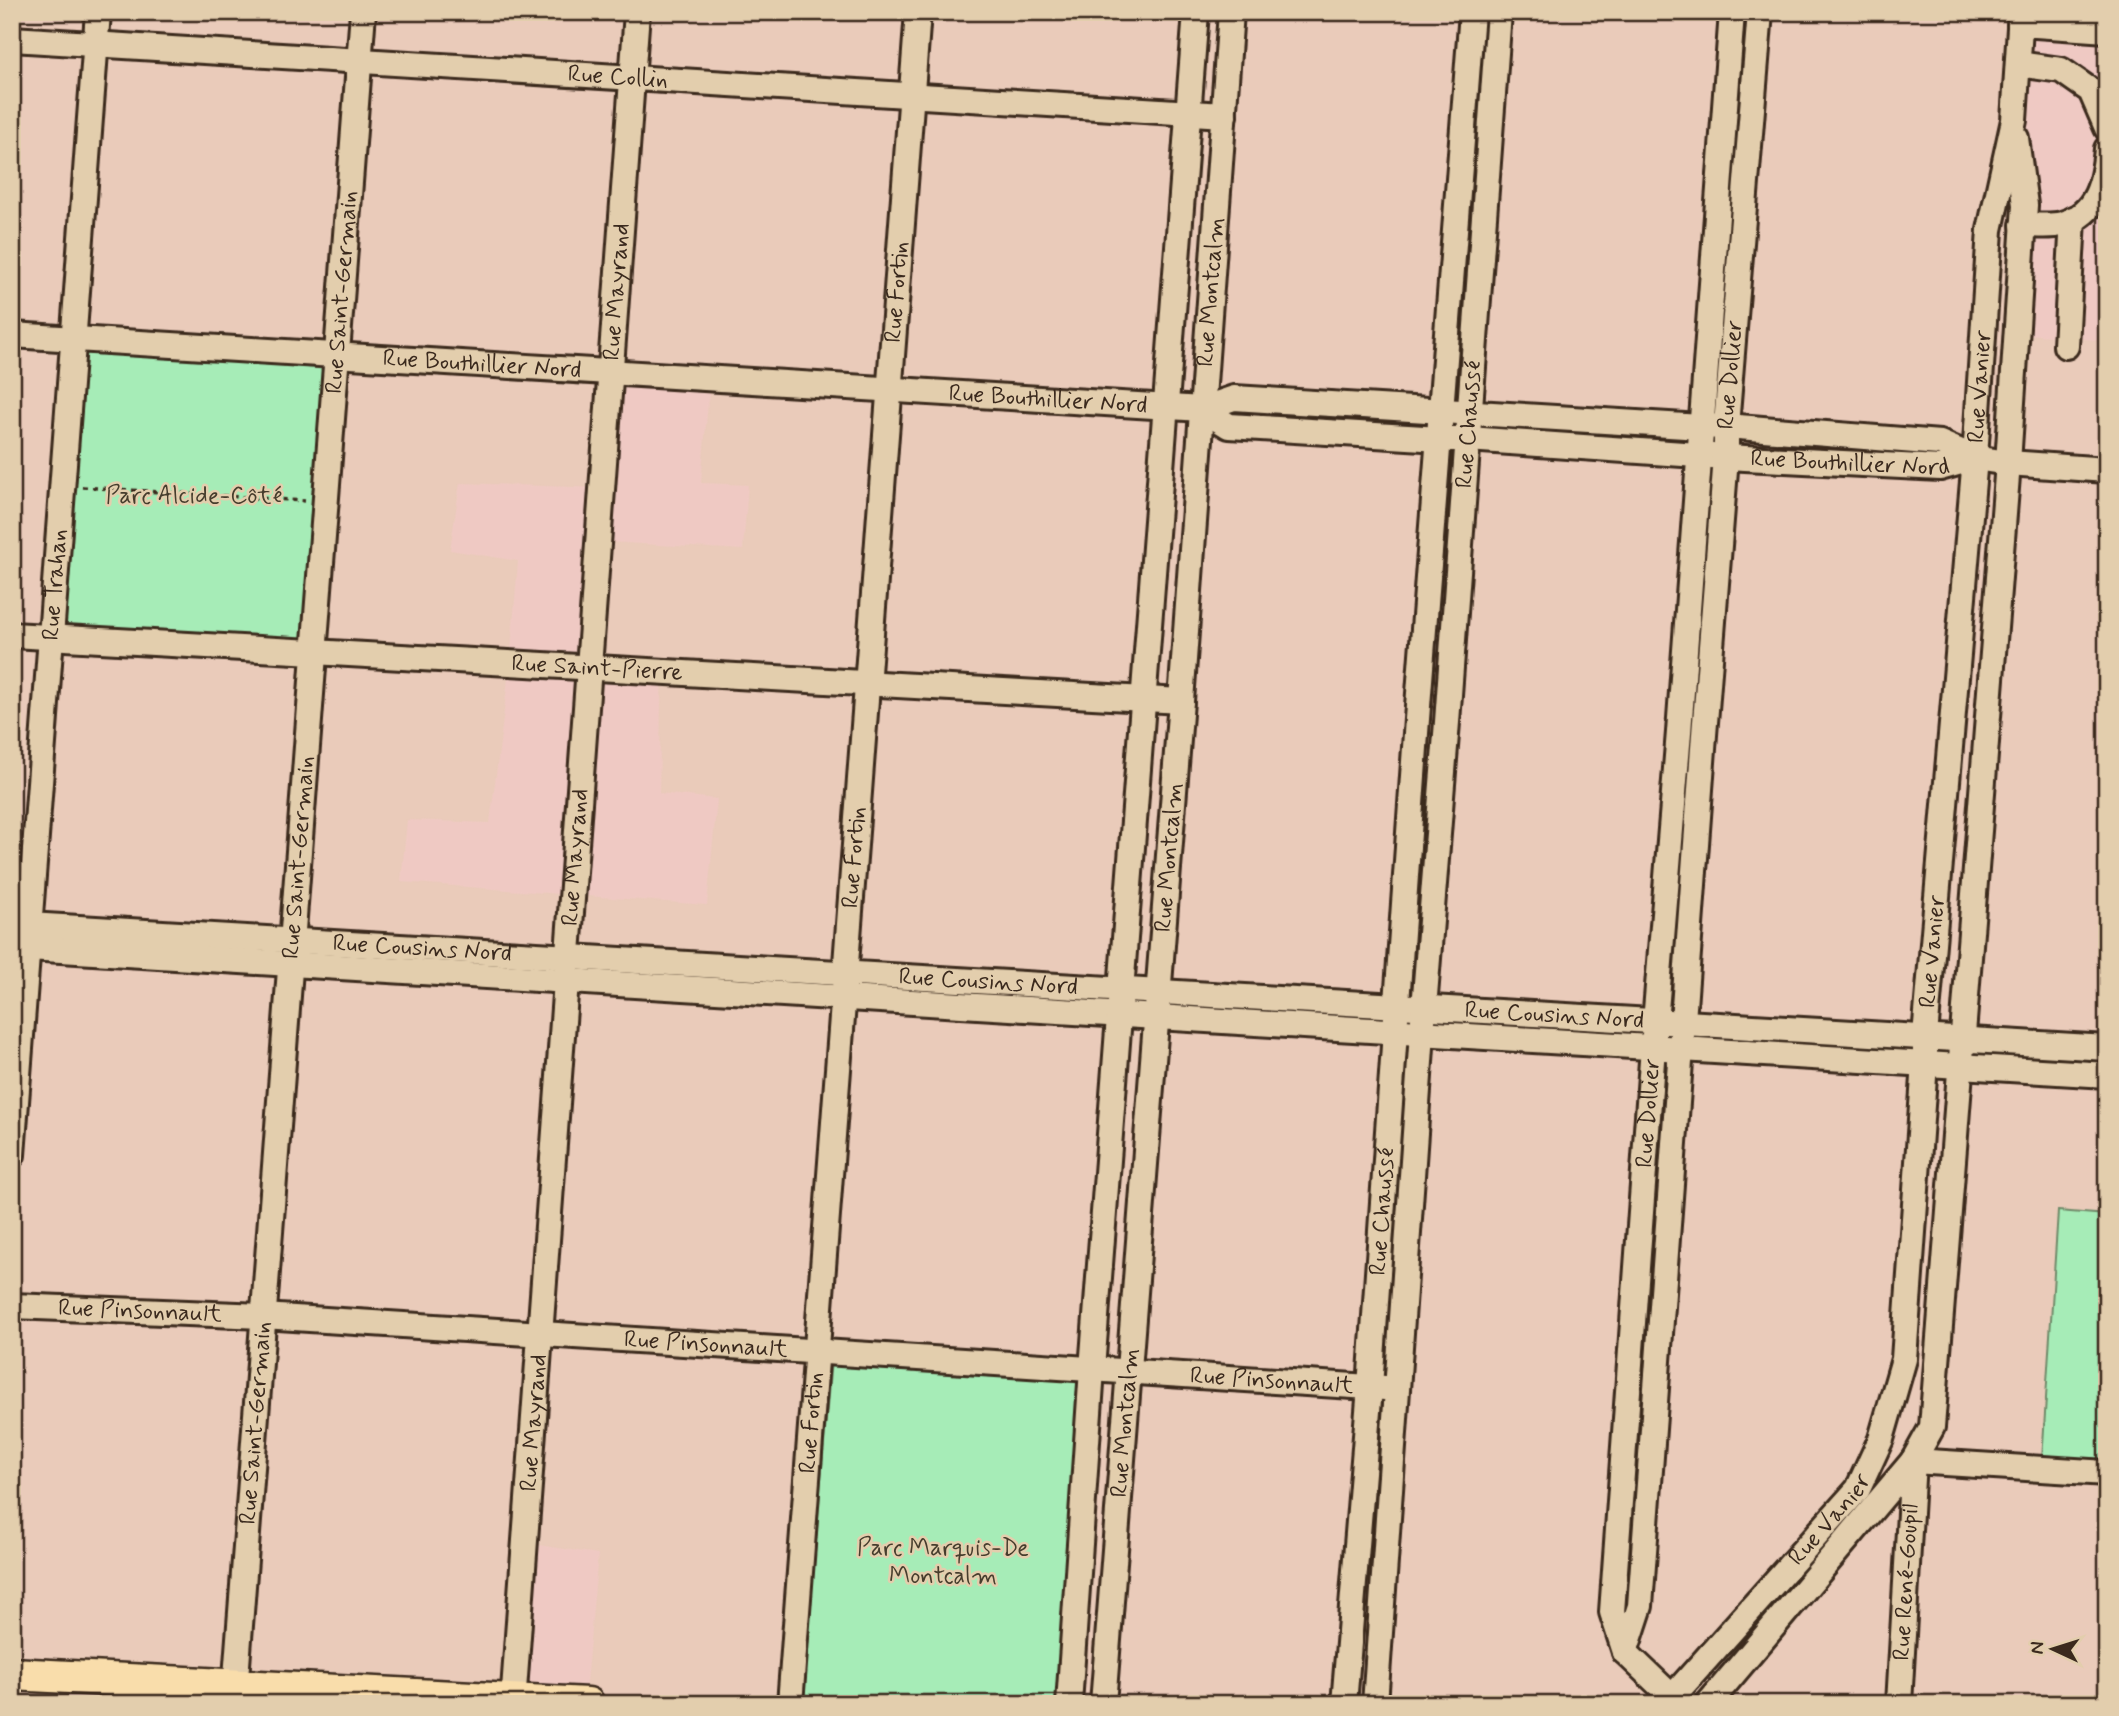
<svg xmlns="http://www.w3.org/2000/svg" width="2119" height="1716" font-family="Mynerve,sans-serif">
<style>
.built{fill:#efc9c3}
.green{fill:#a6ecb7;stroke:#708b6a;stroke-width:2}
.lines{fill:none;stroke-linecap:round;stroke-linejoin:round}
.minor-casing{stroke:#3b2a1e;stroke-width:30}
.major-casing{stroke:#3b2a1e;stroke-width:37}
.path{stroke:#3b2a1e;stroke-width:3.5;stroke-dasharray:5 5;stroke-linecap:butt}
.minor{stroke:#e3cead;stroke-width:24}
.major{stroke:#f9ddab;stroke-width:32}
.labels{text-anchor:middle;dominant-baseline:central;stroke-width:5;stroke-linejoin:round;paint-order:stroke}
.street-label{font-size:24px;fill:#3b2a1e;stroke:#e3cead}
.park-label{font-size:24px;fill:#463d2d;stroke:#e3cead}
</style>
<rect width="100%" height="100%" fill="#eacbba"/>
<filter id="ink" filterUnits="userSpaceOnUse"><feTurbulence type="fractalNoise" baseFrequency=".0143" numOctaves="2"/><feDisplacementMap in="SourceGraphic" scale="14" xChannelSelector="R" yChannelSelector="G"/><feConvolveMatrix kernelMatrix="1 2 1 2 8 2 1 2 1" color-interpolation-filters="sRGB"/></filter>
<g filter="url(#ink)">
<g class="built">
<polygon points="2021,12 2107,12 2107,341 2016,333"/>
<polygon points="611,372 710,378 701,483 748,485 743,550 591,541 589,667 662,661 659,793 717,799 707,905 401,882 407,820 490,823 510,663 518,561 450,550 460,483 602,488"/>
<polygon points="525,1543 598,1554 584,1704 513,1700"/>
</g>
<g class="green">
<polygon points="73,339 336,355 314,652 51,637"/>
<polygon points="2058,1211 2107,1215 2107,1465 2042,1460"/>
<polygon points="831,1359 1085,1374 1061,1704 908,1704 803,1697"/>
</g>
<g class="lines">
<g class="minor-casing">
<g id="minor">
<polyline points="2020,24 2107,30"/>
<path id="s1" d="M12 39 1224 115"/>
<polyline points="2018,64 2061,70 2091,91 2107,128"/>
<path d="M2023 225C2035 225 2051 227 2062 224 2098 214 2104 181 2107 149"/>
<path id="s2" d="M12 335 1202 409 1234 398 1701 427 1726 426 1940 443 1975 458 2008 463 2107 470"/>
<polyline points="2066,346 2073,219"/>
<path id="s3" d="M1202 409 1229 426 1440 439H1468L1726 457 1940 468 1975 458"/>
<path id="s4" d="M12 635 1181 701"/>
<path id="s5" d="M12 924 2107 1048"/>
<polyline points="12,947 2107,1075"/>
<path id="s6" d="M12 1155 98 12"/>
<path id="s7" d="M12 1306 263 1316 1385 1388"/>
<polyline points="1913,1461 2107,1473"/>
<path id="s8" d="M1625 1652 1640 1606 1704 735 1726 457V426L1760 12"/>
<path id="s9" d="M1671 1696 1625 1652 1612 1612 1653 1047 1679 732 1732 12"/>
<path id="s10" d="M234 1704 363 12"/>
<path id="s11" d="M513 1704 637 12"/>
<path id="s12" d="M790 1704 918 12"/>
<polyline points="1069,1704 1092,1369 1196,12"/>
<path id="s13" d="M1103 1704 1181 701 1231 12"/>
<path id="s14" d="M1344 1704 1370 1387 1417 719 1472 12"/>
<path id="s15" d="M1375 1704 1422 1033 1447 722 1499 12"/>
<path id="s16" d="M1666 1704 1858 1489 1881 1439 1904 1359 1925 1063V1036L1975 458 1990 230 2014 120 2021 12"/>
<polyline points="1708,1704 1913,1461 1932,1427 2008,463 2025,205 2016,138"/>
<path id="s17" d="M1899 1704 1913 1461"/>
</g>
</g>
<g class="major-casing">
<polyline id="major" points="12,1674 588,1704"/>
</g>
<polyline class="path" points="82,487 305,501"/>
<use href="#minor" class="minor"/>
<use href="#major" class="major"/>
</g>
</g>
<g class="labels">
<g class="street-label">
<text stroke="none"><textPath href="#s1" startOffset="607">Rue Collin</textPath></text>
<text stroke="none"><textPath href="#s10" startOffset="1416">Rue Saint-Germain</textPath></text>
<text stroke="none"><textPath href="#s11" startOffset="1416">Rue Mayrand</textPath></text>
<text stroke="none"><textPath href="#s12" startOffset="1416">Rue Fortin</textPath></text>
<text stroke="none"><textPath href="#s13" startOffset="1416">Rue Montcalm</textPath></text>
<text stroke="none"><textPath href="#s2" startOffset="471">Rue Bouthillier Nord</textPath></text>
<text stroke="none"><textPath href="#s8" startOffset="1283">Rue Dollier</textPath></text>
<text stroke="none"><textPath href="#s16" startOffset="1402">Rue Vanier</textPath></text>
<text stroke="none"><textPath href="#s2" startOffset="1038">Rue Bouthillier Nord</textPath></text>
<text stroke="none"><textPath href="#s15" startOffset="1283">Rue Chaussé</textPath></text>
<text stroke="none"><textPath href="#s3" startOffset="654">Rue Bouthillier Nord</textPath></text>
<text stroke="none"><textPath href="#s6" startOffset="572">Rue Trahan</textPath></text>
<text stroke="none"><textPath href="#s4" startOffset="586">Rue Saint-Pierre</textPath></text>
<text stroke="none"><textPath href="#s10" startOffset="849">Rue Saint-Germain</textPath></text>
<text stroke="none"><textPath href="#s11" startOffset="849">Rue Mayrand</textPath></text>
<text stroke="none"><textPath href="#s12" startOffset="849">Rue Fortin</textPath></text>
<text stroke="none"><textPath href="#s13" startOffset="849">Rue Montcalm</textPath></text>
<text stroke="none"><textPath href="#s5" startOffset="411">Rue Cousins Nord</textPath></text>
<text stroke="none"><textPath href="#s16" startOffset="835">Rue Vanier</textPath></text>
<text stroke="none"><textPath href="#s5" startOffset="978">Rue Cousins Nord</textPath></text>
<text stroke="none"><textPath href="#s5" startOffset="1545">Rue Cousins Nord</textPath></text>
<text stroke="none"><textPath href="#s9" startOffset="606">Rue Dollier</textPath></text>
<text stroke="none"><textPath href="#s14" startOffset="494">Rue Chaussé</textPath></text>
<text stroke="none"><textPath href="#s7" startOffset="128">Rue Pinsonnault</textPath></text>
<text stroke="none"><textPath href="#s7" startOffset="695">Rue Pinsonnault</textPath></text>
<text stroke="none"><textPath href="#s7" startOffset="1262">Rue Pinsonnault</textPath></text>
<text stroke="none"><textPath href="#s10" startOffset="282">Rue Saint-Germain</textPath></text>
<text stroke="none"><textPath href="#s11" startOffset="282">Rue Mayrand</textPath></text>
<text stroke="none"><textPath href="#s12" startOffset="282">Rue Fortin</textPath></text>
<text stroke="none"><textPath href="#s13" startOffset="282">Rue Montcalm</textPath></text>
<text stroke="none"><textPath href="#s16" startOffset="247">Rue Vanier</textPath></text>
<text stroke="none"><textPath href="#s17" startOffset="122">Rue René-Goupil</textPath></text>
</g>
<g class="park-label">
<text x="194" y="496">Parc Alcide-Côté</text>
<text x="943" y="1548">Parc Marquis-De<tspan x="943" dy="28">Montcalm</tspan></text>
</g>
</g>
<rect width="2119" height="1716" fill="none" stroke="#e3cead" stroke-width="42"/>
<rect x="21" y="21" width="2077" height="1674" fill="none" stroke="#3b2a1e" stroke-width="2.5" filter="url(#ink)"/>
<g transform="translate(2053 1649) rotate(274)" stroke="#e3cead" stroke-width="5" paint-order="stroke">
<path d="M0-5L12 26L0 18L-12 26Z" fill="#3b2a1e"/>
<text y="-10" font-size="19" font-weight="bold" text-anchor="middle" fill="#3b2a1e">N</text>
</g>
</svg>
